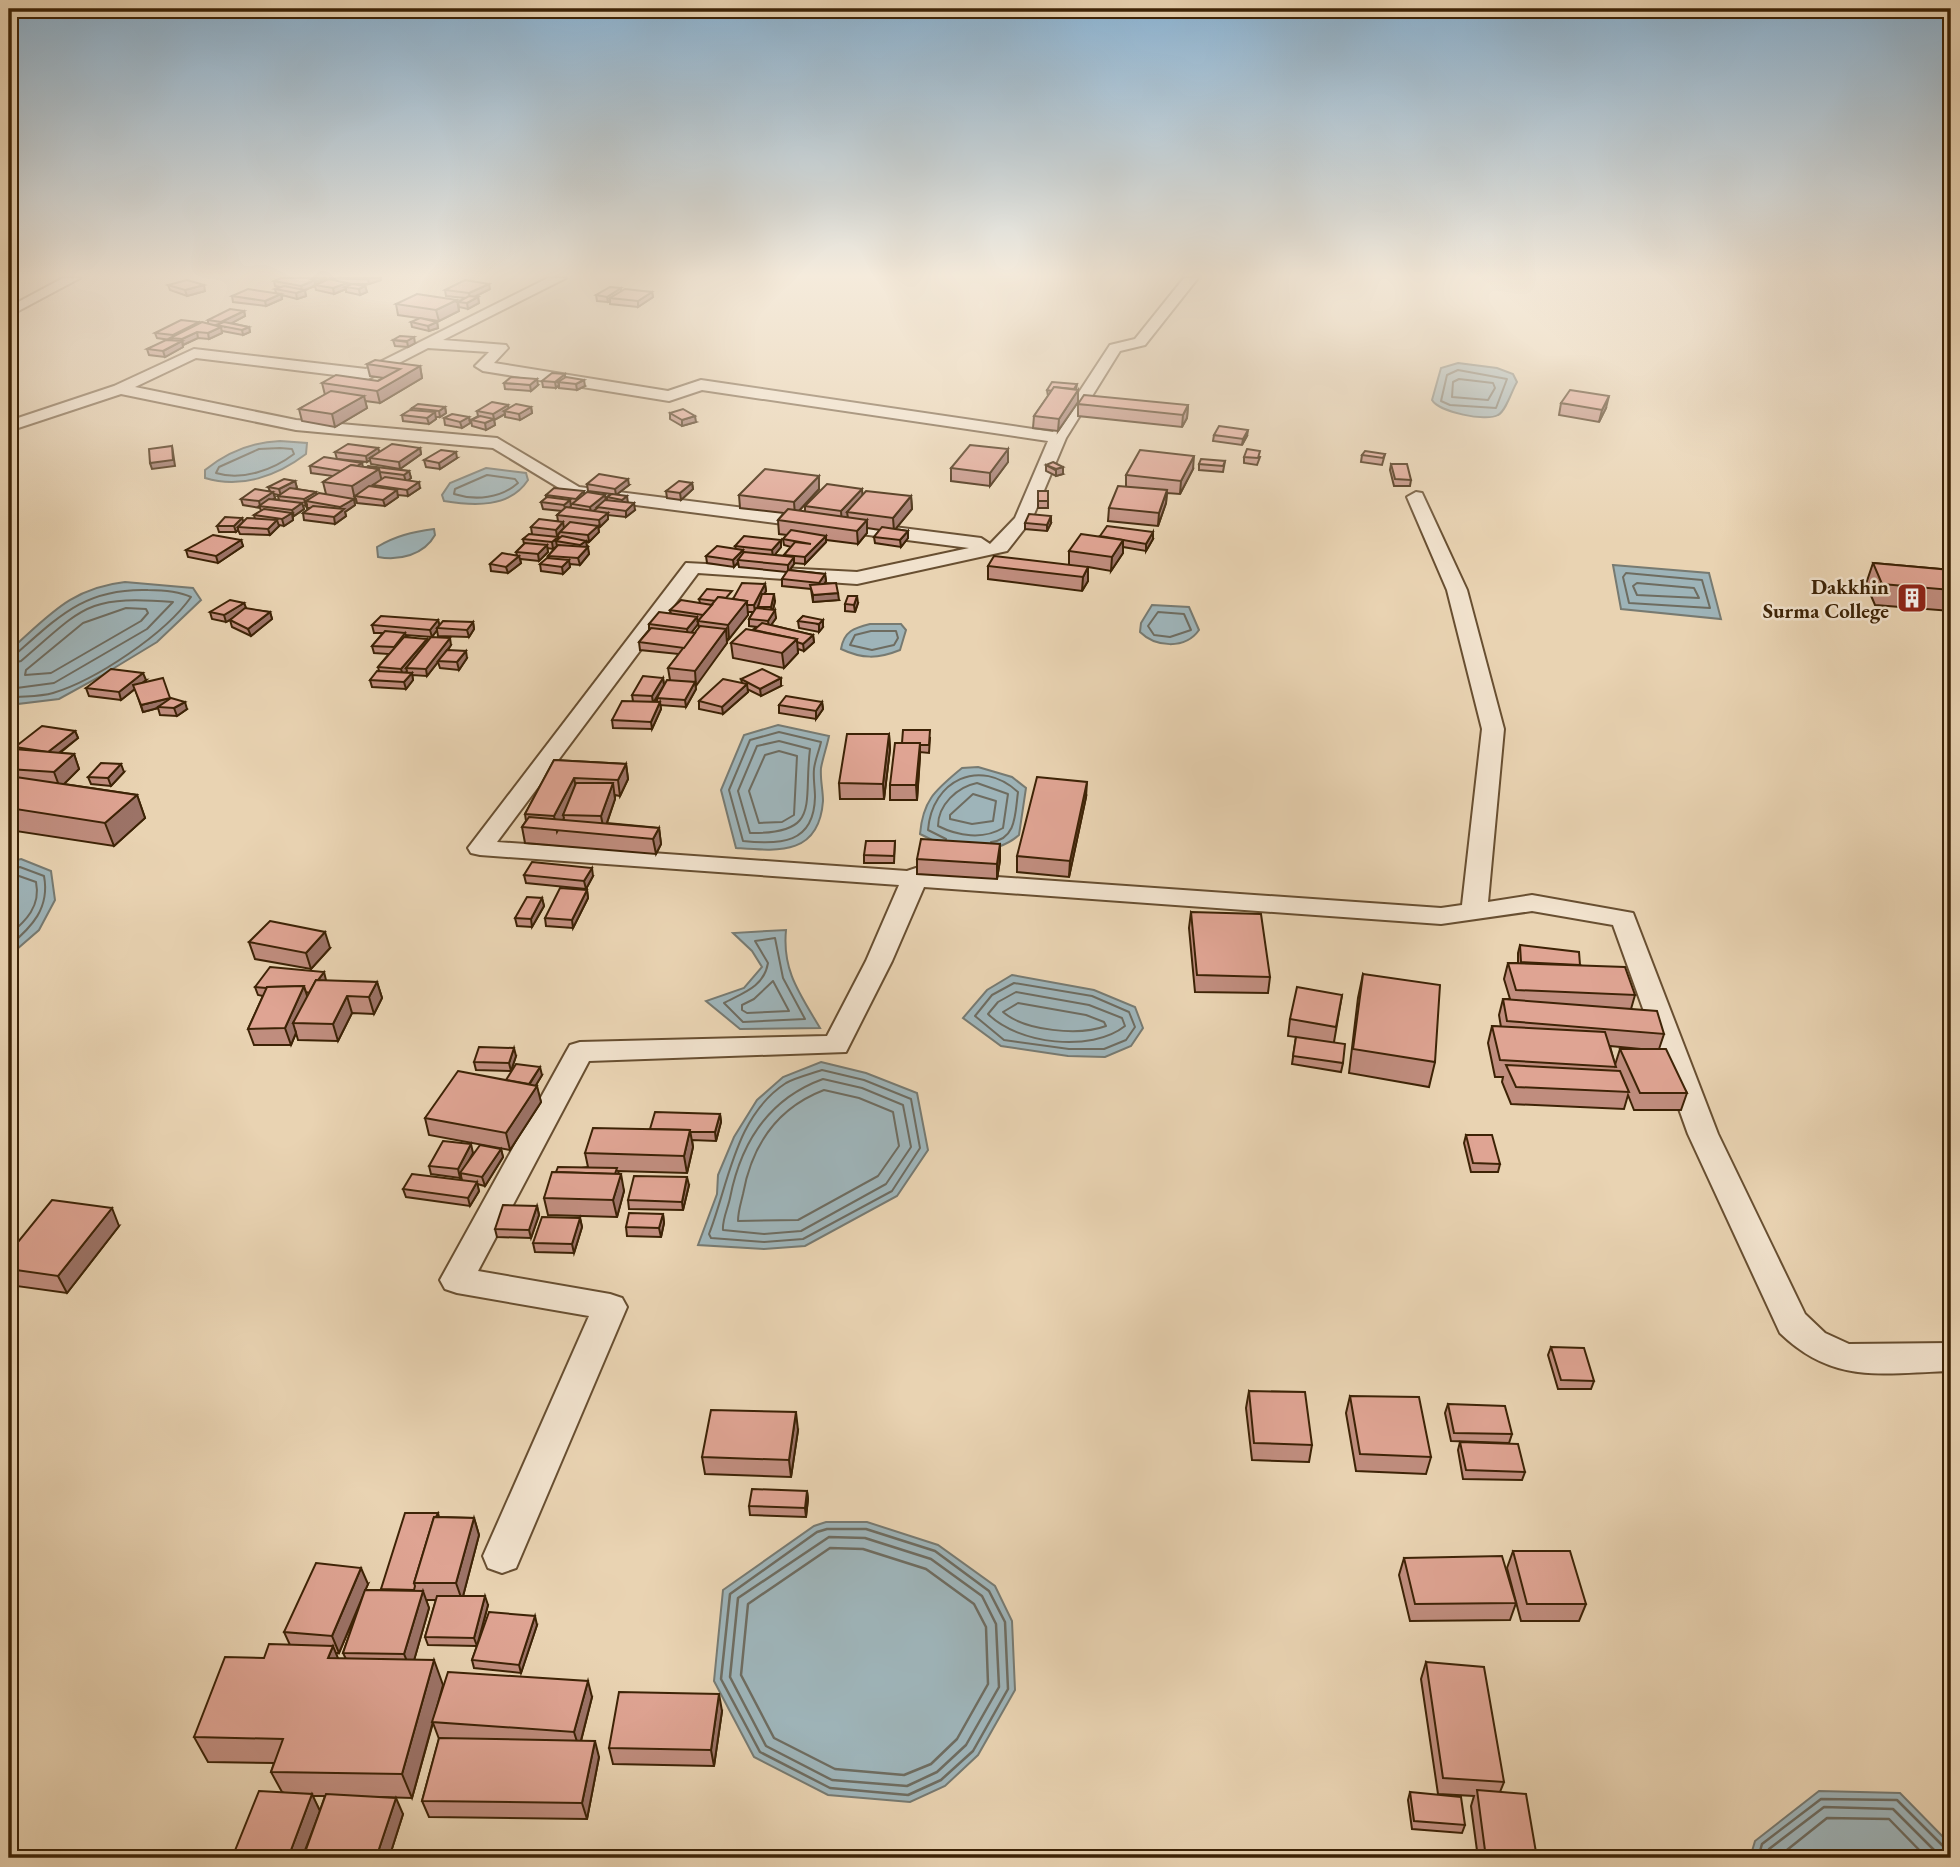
<svg xmlns="http://www.w3.org/2000/svg" width="1960" height="1867" font-family="'EB Garamond',serif">
<style>
.water{fill:#9eb4b9;stroke:#777a71;stroke-width:2}
.lines{fill:none;stroke-linecap:round;stroke-linejoin:round}
.shore-far1{stroke:#6e6c60;stroke-width:2}
.shore{stroke:#6e6c60;stroke-width:2.5}
.minor-casing{stroke:#684f31;stroke-width:4}
.minor{fill:#f1e2cd;fill-rule:evenodd}
.wall{fill:#c08d7e;stroke:#3d2306;stroke-width:2;fill-rule:evenodd}
.shaded-wall{fill:#9c7367;stroke:#3d2306;stroke-width:2}
.building{fill:#dfa493;stroke:#3d2306;stroke-width:2}
.labels{text-anchor:middle;dominant-baseline:central;stroke-width:5;stroke-linejoin:round;paint-order:stroke}
.far-poi-label{font-size:21px;font-weight:bold;fill:#3d2306;stroke:#f1e2cd;text-anchor:end}
</style>
<rect width="100%" height="100%" fill="#e9d3b2"/>
<filter id="stains"><feTurbulence type="fractalNoise" baseFrequency=".00286" numOctaves="4"/><feColorMatrix values="0 0 0 0 .2 0 0 0 0 .09 0 0 0 0 .02 0 0 0 .5 -.17"/></filter>
<radialGradient id="worn" r=".72"><stop offset=".6" stop-color="#630" stop-opacity="0"/><stop offset="1" stop-color="#630" stop-opacity=".3"/></radialGradient>
<g class="water">
<path d="M1458 363 1497 368 1513 374 1517 382C1512 390 1506 411 1498 415 1486 422 1439 412 1432 400L1441 368Z"/>
<path d="M280 441 307 443 306 454C277 476 241 489 205 478V470C227 452 252 442 280 441Z"/>
<path d="M486 468 526 473 528 480C510 508 474 506 444 501L442 495 450 483Z"/>
<path d="M434 529 435 535C424 555 399 561 378 557L377 547C395 536 412 532 434 529Z"/>
<polygon points="1613,565 1709,573 1721,619 1621,609"/>
<path d="M125 582 193 588 201 600 157 642 101 676 59 699 9 705V651C48 617 70 588 125 582Z"/>
<path d="M1152 605 1189 607 1199 630C1185 650 1155 647 1140 632L1141 623Z"/>
<path d="M870 624H901L906 630 900 650C878 659 862 659 841 649 844 631 854 628 870 624Z"/>
<path d="M778 725 829 736C827 746 823 757 821 768 820 779 823 790 823 801 819 856 778 851 736 848L721 790 744 735Z"/>
<path d="M978 767 1012 777 1026 788 1019 835C991 859 951 851 920 834 923 799 936 790 962 768Z"/>
<polygon points="21,859 51,871 55,900 39,930 9,956 9,862"/>
<path d="M786 930C782 971 800 994 820 1028L740 1029 706 1001 744 988 762 967 752 951 733 933Z"/>
<polygon points="1012,975 1094,990 1135,1007 1143,1028 1131,1046 1105,1057 1068,1056 1001,1046 963,1018 987,990"/>
<polygon points="821,1062 866,1073 917,1093 928,1150 897,1196 805,1246 764,1249 698,1245 717,1194 718,1175 734,1137 757,1100 783,1077"/>
<polygon points="826,1522 867,1522 938,1545 995,1586 1012,1621 1015,1690 978,1755 945,1786 910,1802 828,1795 754,1757 714,1681 723,1590 814,1526"/>
<polygon points="1819,1791 1900,1793 1951,1845 1951,1858 1750,1858 1755,1841"/>
</g>
<g class="lines">
<g class="shore-far1">
<polygon points="1458,370 1507,379 1496,408 1450,405 1441,401 1447,375"/>
<polygon points="1459,379 1493,383 1495,388 1488,400 1452,397 1453,382"/>
<path d="M280 448 292 449 294 454C273 470 242 481 216 473L219 467 259 449Z"/>
<path d="M487 475 515 479 518 483C501 498 476 501 454 494L455 489Z"/>
<polygon points="1626,573 1702,580 1710,608 1629,603 1623,577"/>
<polygon points="1637,583 1694,588 1699,598 1637,595 1633,586"/>
<polygon points="126,608 146,609 148,613 141,621 51,673 25,675 26,670 83,623"/>
<polygon points="1158,612 1184,614 1191,630 1170,637 1154,635 1148,626"/>
<polygon points="871,631 896,631 898,638 894,645 872,650 850,645 855,635"/>
<path d="M9 655 16 654C60 615 86 588 148 590 163 590 178 591 191 597 165 634 96 680 53 693 39 697 23 696 9 698"/>
<path d="M9 664 21 661C84 607 86 595 173 602L147 629 54 683 9 689"/>
<path d="M779 732 821 742C819 751 815 760 814 769 813 778 815 788 815 797 814 844 780 845 743 841L729 790 750 740Z"/>
<path d="M779 741 810 749C803 804 822 834 750 833L738 791 757 746Z"/>
<polygon points="779,751 797,756 794,815 782,822 759,823 749,791 765,755"/>
<path d="M977 783 1008 794 1003 828C983 840 958 836 938 826 938 805 957 787 977 783Z"/>
<polygon points="973,794 996,801 993,821 972,824 950,819 950,815"/>
<path d="M946 839 928 830C932 780 980 757 1018 792 1015 813 1017 839 991 842"/>
<path d="M9 868 20 867 44 876C50 908 32 927 9 946"/>
<path d="M9 877 19 876 36 882C41 906 26 921 9 935"/>
<path d="M775 938 783 978 805 1019 743 1022 724 1003C743 993 764 987 768 963L755 941Z"/>
<polygon points="773,981 789,1011 747,1013 742,1010 742,1005 754,999"/>
<polygon points="1014,983 1092,996 1129,1012 1135,1027 1126,1040 1104,1049 1069,1049 1004,1040 975,1016 992,995"/>
<path d="M1016 992 1089 1005 1122 1018 1125 1026C1091 1053 1018 1044 988 1014L998 1002Z"/>
<path d="M1018 1003 1086 1015 1104 1022 1106 1026C1079 1036 1025 1031 1003 1012Z"/>
<path d="M822 1070 864 1080 911 1099 920 1148 892 1191 803 1239 764 1242 711 1238 709 1234C729 1183 735 1116 786 1083 797 1077 811 1074 822 1070Z"/>
<path d="M823 1079 862 1088 903 1105 911 1147 886 1184 801 1231 764 1234 723 1230C722 1220 728 1208 730 1198 741 1142 768 1099 823 1079Z"/>
<path d="M824 1090 859 1098 893 1112 899 1146 878 1176 798 1220 738 1221C738 1211 741 1203 743 1194 752 1145 777 1108 824 1090Z"/>
</g>
<g class="shore">
<polygon points="827,1529 866,1529 935,1551 989,1591 1005,1622 1008,1689 973,1751 941,1780 908,1795 830,1788 760,1752 721,1679 730,1594 817,1532"/>
<polygon points="829,1537 865,1538 931,1559 982,1596 996,1624 999,1687 966,1745 937,1772 907,1786 832,1780 766,1746 730,1677 738,1598"/>
<polygon points="830,1548 863,1549 926,1569 974,1604 986,1627 988,1684 957,1739 931,1764 904,1775 835,1769 774,1738 741,1675 748,1604"/>
<polyline points="1758,1858 1762,1844 1821,1799 1897,1800 1944,1847 1951,1849"/>
<polyline points="1767,1858 1769,1849 1824,1807 1893,1809 1938,1854 1951,1858"/>
<polyline points="1777,1858 1827,1818 1889,1819 1927,1858"/>
</g>
<g class="minor-casing">
<g id="minor">
<polygon points="63,278 80,278 9,316 9,307"/>
<path d="M548 278H566L443 340 506 345 508 348 494 363 668 391 701 380 1053 432 1110 345 1135 339 1184 278H1198L1145 345 1120 351 1066 438 1032 519 1007 551 857 584 698 573 497 842 907 871 916 868 926 872 1441 908 1462 905 1482 729 1447 590 1407 497 1416 492 1422 493 1467 590 1504 729 1488 902 1532 895 1633 913 1718 1134 1805 1314 1825 1333 1849 1344 1951 1343V1371C1882 1373 1834 1385 1780 1333L1688 1134 1613 925 1532 911 1441 924 924 887 892 961 846 1052 589 1061 478 1271 610 1294 622 1298 627 1307 516 1568 502 1573 488 1568 483 1556 589 1316 457 1293 445 1289 440 1280 566 1052 570 1045 580 1042 827 1036 866 961 899 885 480 855 471 853 468 848 686 563 857 572 969 548 574 497 493 448 296 430 121 394 9 431V421L114 386 194 349 366 369ZM428 348 489 352 475 366 483 371 669 401 702 390 1048 441 1015 518 990 544 981 538 579 487 497 438 296 420 135 387 196 358 368 379Z"/>
</g>
</g>
<use href="#minor" class="minor"/>
</g>
<g class="wall">
<polygon points="281,278 327,278 315,282 316,284 330,280 330,278 381,280 369,284 347,284 348,286 365,286 367,292 360,295 346,292 346,289 334,294 316,290 315,286 304,290 306,296 297,299 282,295 282,299 266,306 233,302 232,296 276,293 275,289 280,287 275,286 274,281"/>
<polygon points="168,285 205,291 187,296 170,290"/>
<polygon points="490,289 474,297 478,297 479,303 468,309 459,307 458,302 465,298 446,296 445,290"/>
<polygon points="621,291 652,292 653,297 638,307 610,304 610,301 608,302 597,301 596,295"/>
<polygon points="457,300 459,311 439,321 398,315 396,304"/>
<polygon points="244,311 245,316 231,323 249,327 250,332 243,335 222,331 222,333 209,339 198,338 183,345 183,347 165,357 149,355 147,349 170,340 157,338 155,333 199,324 208,324 208,320"/>
<polygon points="411,322 437,322 438,328 429,331 412,327"/>
<polygon points="393,340 415,343 408,347 395,346"/>
<polygon points="367,364 420,366 422,378 380,403 365,401 367,408 335,427 302,421 299,409 325,395 322,383 378,381 384,378 370,376"/>
<polygon points="565,374 565,378 585,386 577,390 559,388 559,385 556,388 543,387 542,381"/>
<polygon points="504,383 538,385 531,391 505,389"/>
<polygon points="1077,384 1076,390 1078,390 1078,402 1058,431 1033,428 1034,416 1048,396 1047,390"/>
<polygon points="1561,403 1606,408 1599,422 1559,415"/>
<polygon points="1078,404 1188,405 1187,418 1182,427 1078,416"/>
<polygon points="508,405 508,409 531,407 532,413 520,420 505,417 505,414 494,420 495,425 486,430 472,426 471,420 478,416 477,411"/>
<polygon points="445,407 446,413 440,417 436,417 436,419 429,424 403,421 402,415 412,410 412,408"/>
<polygon points="670,413 696,422 682,426 670,419"/>
<polygon points="469,417 470,423 462,428 445,425 444,418"/>
<polygon points="1214,435 1247,436 1242,445 1213,441"/>
<polygon points="378,448 379,452 420,448 421,454 400,469 371,464 370,460 367,462 337,459 335,452"/>
<polygon points="1008,449 1008,462 990,486 951,481 951,468"/>
<polygon points="1385,454 1382,465 1361,462 1362,455"/>
<polygon points="1244,457 1260,457 1257,465 1244,463"/>
<polygon points="457,458 440,469 426,467 424,460"/>
<polygon points="1225,461 1223,472 1199,470 1199,464"/>
<path d="M362 463 363 467 409 471 411 478 408 480 420 488 408 496 398 495V497L385 506 357 503 356 499H354L355 505 345 512 346 516 335 524 304 520 303 513 310 508H307V505L303 506 304 509 294 516H293V520L284 526 279 525V526L270 535 240 534 238 530 236 532H219L217 526 242 518 243 522 255 519 254 515 261 511 260 508 243 505 241 499 270 491 268 487 295 481 297 488 295 489 316 492V495L326 494 323 482 333 476 311 473 310 466ZM274 494 279 495 278 496 279 500 274 499 275 498Z"/>
<polygon points="1391,464 1411,480 1410,486 1394,486 1390,470"/>
<polygon points="1046,465 1063,474 1056,476 1046,471"/>
<polygon points="1193,469 1180,494 1167,493 1166,503 1158,526 1108,521 1109,508 1126,486 1126,475"/>
<polygon points="819,476 819,489 799,511 805,512 805,506 863,495 911,496 912,509 895,529 908,531 908,538 901,547 875,543 874,537 880,530 867,528 867,533 858,544 826,540 826,542 805,564 794,563 794,564 790,570 825,574 826,581 824,584 839,600 813,602 811,589 782,586 782,579 787,572 739,567 738,562 734,567 707,563 706,556 736,549 735,546 781,540 781,547 774,555 785,556 784,555 791,547 784,545 783,539 787,535 779,534 778,520 784,513 740,508 739,495"/>
<polygon points="692,483 693,489 681,500 667,498 666,491"/>
<polygon points="587,484 629,485 617,494 628,503 635,510 626,517 608,515 608,519 600,527 598,527 599,532 589,542 586,542 589,554 580,565 569,564 570,567 563,574 541,571 540,564 549,558 548,556 557,546 553,549 547,548 548,552 539,561 520,559 521,563 508,573 491,571 490,564 517,555 516,552 524,544 523,539 532,534 531,527 558,521 557,515 562,511 543,509 541,502 546,498 546,495 584,491 584,495 607,500 607,497 611,494 588,491"/>
<rect x="1038" y="491" width="10" height="17"/>
<polygon points="1025,523 1051,523 1047,531 1025,529"/>
<polygon points="1100,536 1153,539 1146,551 1123,547 1123,553 1111,571 1088,567 1088,581 1082,591 988,579 988,566 1069,565 1069,551"/>
<polygon points="241,540 243,546 218,563 188,557 186,550"/>
<polygon points="1873,563 1951,570 1951,611 1875,605 1866,584"/>
<path d="M765 584 766 591 764 594 775 601 773 610 776 618 771 625 813 635 814 642 804 651 798 649V653L784 668 733 658 731 643 757 627 749 626V619L753 612H748V615L729 639H727V643L695 685 696 689 686 707 660 705 661 709 652 729 613 728 612 720 633 701 632 695 663 678 664 685 654 702H657V698L670 680 668 668 679 654 640 650 639 642 649 630V624L671 614 670 610 700 603 699 599H732ZM698 622 699 628 695 633H691L698 624Z"/>
<polygon points="244,603 246,609 270,612 272,619 251,636 232,627 230,620 226,622 212,619 210,612"/>
<polygon points="858,603 855,612 845,611 845,604"/>
<polygon points="803,616 823,627 819,632 799,628 798,621"/>
<polygon points="438,620 439,625 473,622 474,629 469,637 438,636 437,630 432,637 406,635 406,637 451,645 448,650 467,658 459,670 440,668 438,662 427,676 412,675 413,680 406,689 372,687 370,680 379,671 378,667 389,654 374,653 372,646 383,633 374,633 372,625"/>
<polygon points="741,679 781,686 761,696 747,689 748,692 723,714 699,709 699,701 742,683"/>
<polygon points="146,680 142,683 171,699 187,709 177,716 160,715 158,708 143,712 135,689 121,700 89,696 86,688"/>
<polygon points="822,702 823,709 816,719 779,713 779,705"/>
<polygon points="75,731 78,738 60,753 74,754 79,769 64,784 137,795 145,818 114,846 9,830 9,742 15,743 16,746"/>
<polygon points="889,734 890,749 884,799 840,799 839,783"/>
<polygon points="930,738 929,753 920,752 917,800 890,800 890,785 902,743"/>
<polygon points="554,760 626,764 628,779 620,796 615,795 615,799 607,823 659,828 661,844 656,854 525,843 522,827 526,821 525,814"/>
<polygon points="124,772 111,786 91,784 88,777"/>
<polygon points="1086,797 1069,877 1017,872 1017,856"/>
<polygon points="895,841 894,863 864,863 864,855"/>
<polygon points="1000,844 1000,860 997,879 917,874 917,859"/>
<polygon points="524,875 593,876 586,889 526,883"/>
<polygon points="587,890 588,898 573,928 546,926 545,918"/>
<polygon points="542,898 544,906 532,927 517,926 515,918"/>
<polygon points="1191,912 1270,977 1268,993 1195,992 1189,928"/>
<polygon points="249,942 330,948 311,969 255,959"/>
<path d="M1520 945 1580 965 1635 995 1631 1009 1664 1034 1659 1049 1687 1093 1681 1110H1634L1628 1095 1624 1109 1511 1104 1502 1082 1503 1077H1495L1488 1043 1492 1026 1501 1027 1499 1015 1503 999H1510L1504 979 1508 963H1518V953ZM1610 1046 1641 1049H1620L1615 1065Z"/>
<polygon points="1363,974 1435,1062 1429,1087 1349,1073 1358,998"/>
<polygon points="326,981 377,982 382,998 374,1014 352,1013 338,1041 298,1040 296,1033 291,1045 254,1045 248,1029 263,996 258,995 255,987"/>
<polygon points="1342,995 1334,1042 1343,1063 1341,1072 1292,1064 1296,1037 1288,1036 1290,1019"/>
<polygon points="516,1056 511,1071 476,1070 474,1062"/>
<polygon points="542,1075 536,1085 541,1102 510,1150 429,1135 425,1118 506,1080"/>
<polygon points="720,1114 721,1122 716,1141 692,1140 693,1147 687,1173 618,1171 624,1191 617,1217 548,1215 544,1198 556,1172 588,1167 585,1153 650,1129"/>
<polygon points="1466,1135 1500,1164 1498,1172 1471,1172 1464,1143"/>
<polygon points="501,1149 503,1157 485,1186 477,1184 479,1191 470,1206 406,1197 403,1189 462,1180 461,1176 460,1178 431,1174 429,1166 473,1153 470,1160"/>
<polygon points="689,1185 683,1210 629,1209 628,1200"/>
<polygon points="537,1206 539,1215 531,1238 497,1237 495,1229"/>
<polygon points="663,1214 664,1223 661,1237 627,1236 626,1227"/>
<polygon points="580,1218 582,1227 574,1253 535,1252 533,1243"/>
<polygon points="119,1226 67,1293 9,1285 9,1253"/>
<polygon points="1551,1347 1594,1381 1591,1389 1558,1389 1548,1355"/>
<polygon points="1249,1391 1312,1445 1309,1462 1252,1460 1246,1408"/>
<polygon points="1350,1396 1431,1457 1426,1474 1356,1471 1346,1413"/>
<polygon points="1448,1404 1512,1434 1509,1443 1451,1441 1445,1413"/>
<polygon points="798,1430 791,1477 705,1474 702,1457"/>
<polygon points="1460,1442 1525,1472 1522,1480 1463,1479 1458,1450"/>
<polygon points="807,1491 808,1499 806,1517 750,1515 749,1506"/>
<path d="M438 1513 439 1517 474 1518 479 1535 463 1596 488 1605 478 1643 537 1625 521 1673 474 1668 472 1660 477 1646 428 1645 425 1637 436 1600H426L429 1608 414 1660 443 1685 435 1713 592 1697 581 1741 599 1757 587 1819 429 1817 422 1801 439 1739 433 1723 412 1798 382 1797 403 1814 389 1858H303L325 1796H312L320 1811 282 1792 271 1772 274 1763 208 1762 194 1737 264 1658 290 1645 284 1632 368 1584 365 1590H381V1589ZM362 1599 343 1653 346 1659H338L336 1653H339Z"/>
<polygon points="1513,1551 1586,1604 1579,1621 1521,1621 1507,1568"/>
<polygon points="1404,1558 1516,1603 1510,1620 1410,1621 1399,1575"/>
<polygon points="1426,1662 1504,1782 1500,1792 1537,1858 1478,1858 1471,1806 1474,1796 1438,1794 1421,1679"/>
<polygon points="722,1711 714,1766 613,1764 609,1748"/>
<polygon points="1410,1792 1465,1825 1462,1833 1412,1829 1408,1800"/>
</g>
<g class="shaded-wall">
<polygon points="311,278 327,278 315,282 315,286 302,291 301,286 311,282"/>
<polygon points="370,278 381,278 381,280 369,284 368,279"/>
<polygon points="347,283 348,287 345,287 346,289 334,294 333,288"/>
<polygon points="489,284 490,289 470,299 469,293"/>
<polygon points="204,285 205,291 187,296 185,290"/>
<polygon points="365,286 367,292 360,295 359,289"/>
<polygon points="621,288 621,293 610,298 610,301 608,302 607,297"/>
<polygon points="305,290 306,296 297,299 296,293"/>
<polygon points="652,292 653,297 638,307 638,301"/>
<polygon points="281,294 282,299 266,306 265,301"/>
<polygon points="478,297 479,303 468,309 467,303"/>
<polygon points="457,300 459,311 439,321 436,310"/>
<polygon points="244,311 245,316 225,327 221,322"/>
<polygon points="199,322 200,327 174,338 173,335"/>
<polygon points="437,322 438,328 429,331 428,326"/>
<polygon points="221,327 222,333 209,339 208,333"/>
<polygon points="249,327 250,332 243,335 242,330"/>
<polygon points="197,332 198,338 183,345 182,339"/>
<polygon points="414,337 415,343 408,347 407,341"/>
<polygon points="182,341 183,347 165,357 163,351"/>
<polygon points="420,366 422,378 380,403 377,391"/>
<polygon points="565,374 565,380 558,382 559,385 556,388 555,382"/>
<polygon points="537,379 538,385 531,391 530,385"/>
<polygon points="584,380 585,386 577,390 576,384"/>
<polygon points="1078,390 1078,402 1058,431 1059,419"/>
<polygon points="364,396 367,408 335,427 332,414"/>
<polygon points="1609,396 1606,408 1599,422 1602,410"/>
<polygon points="508,405 509,411 504,411 505,414 494,420 495,425 486,430 485,423 494,419 493,414"/>
<polygon points="1188,405 1187,418 1182,427 1183,415"/>
<polygon points="445,407 446,413 440,417 439,411"/>
<polygon points="531,407 532,413 520,420 519,414"/>
<polygon points="435,412 436,419 429,424 427,418"/>
<polygon points="695,416 696,422 682,426 682,420"/>
<polygon points="469,417 470,423 462,428 460,422"/>
<polygon points="1248,430 1247,436 1242,445 1243,439"/>
<polygon points="172,446 175,466 152,469 150,463"/>
<polygon points="378,448 380,454 370,458 370,460 367,462 366,456"/>
<polygon points="420,448 421,454 400,469 399,462"/>
<polygon points="1008,449 1008,462 990,486 990,473"/>
<polygon points="456,452 457,458 440,469 439,463"/>
<polygon points="1194,456 1193,469 1180,494 1181,481"/>
<polygon points="1063,467 1063,474 1056,476 1056,469"/>
<polygon points="379,469 382,482 373,485 374,488 355,496 355,500 352,486"/>
<polygon points="409,471 411,478 406,482 404,475"/>
<polygon points="819,476 819,489 795,515 794,502"/>
<polygon points="628,479 629,485 616,495 615,489"/>
<polygon points="295,481 297,488 281,496 279,489"/>
<polygon points="419,482 420,488 408,496 407,490"/>
<polygon points="692,483 693,489 681,500 680,493"/>
<polygon points="862,489 863,502 847,512 848,518 842,525 841,511"/>
<polygon points="397,490 398,497 385,506 383,500"/>
<polygon points="1167,490 1166,503 1158,526 1159,513"/>
<polygon points="273,492 275,498 263,506 260,506 259,501"/>
<polygon points="316,492 317,498 306,501 307,505 306,506 304,499"/>
<polygon points="605,495 606,501 591,513 590,507"/>
<polygon points="627,496 628,503 623,507 622,500"/>
<polygon points="911,496 912,509 894,531 893,518"/>
<polygon points="354,499 355,505 345,512 346,516 335,524 334,517 342,511 340,507"/>
<polygon points="570,500 571,506 566,511 564,505"/>
<polygon points="302,503 304,509 294,516 292,510"/>
<polygon points="634,503 635,510 626,517 626,511"/>
<polygon points="292,513 293,520 284,526 282,519"/>
<polygon points="608,513 608,519 600,527 599,520"/>
<polygon points="1051,516 1051,523 1047,531 1047,525"/>
<polygon points="242,518 244,524 238,527 238,530 236,532 234,526"/>
<polygon points="277,520 279,526 270,535 268,529"/>
<polygon points="867,520 867,533 858,544 857,531"/>
<polygon points="563,522 564,528 557,536 556,530"/>
<polygon points="598,526 599,532 589,542 588,535"/>
<polygon points="908,531 908,538 901,547 900,540"/>
<polygon points="1153,532 1153,539 1146,551 1146,544"/>
<polygon points="826,536 826,542 805,564 805,557"/>
<polygon points="558,537 558,541 556,541 557,546 553,549 552,542"/>
<polygon points="241,540 243,546 218,563 216,556"/>
<polygon points="781,540 781,547 773,557 772,550"/>
<polygon points="1123,540 1123,553 1111,571 1112,557"/>
<polygon points="586,541 587,547 581,552 580,545"/>
<polygon points="547,545 548,552 539,561 538,554"/>
<polygon points="588,547 589,554 580,565 578,558"/>
<polygon points="743,550 744,556 738,560 738,562 734,567 733,560"/>
<polygon points="519,556 521,563 508,573 506,567"/>
<polygon points="794,557 794,564 788,572 788,565"/>
<polygon points="569,560 570,567 563,574 562,567"/>
<polygon points="1088,567 1088,581 1082,591 1083,577"/>
<polygon points="825,574 826,581 820,590 819,583"/>
<polygon points="765,584 766,591 755,612 754,605"/>
<polygon points="838,593 839,600 813,602 813,595"/>
<polygon points="774,594 775,601 772,614 771,607"/>
<polygon points="857,596 858,603 855,612 854,605"/>
<polygon points="747,601 748,615 729,639 728,625"/>
<polygon points="244,603 247,610 226,622 224,615"/>
<polygon points="775,610 776,618 769,628 768,621"/>
<polygon points="270,612 272,619 251,636 248,629"/>
<polygon points="697,617 698,624 688,637 687,629"/>
<polygon points="438,620 440,627 437,628 437,630 432,637 430,630"/>
<polygon points="823,620 823,627 819,632 819,624"/>
<polygon points="473,622 474,629 469,637 467,630"/>
<polygon points="726,629 727,643 696,686 695,671"/>
<polygon points="405,633 407,640 395,655 394,647"/>
<polygon points="813,635 814,642 804,651 803,644"/>
<polygon points="450,638 451,645 427,676 426,669"/>
<polygon points="427,639 428,646 406,668 407,671 403,676 401,669"/>
<polygon points="797,639 798,653 784,668 782,653"/>
<polygon points="466,651 467,658 459,670 457,662"/>
<polygon points="143,673 146,680 121,700 119,692"/>
<polygon points="412,673 413,680 406,689 404,682"/>
<polygon points="663,678 664,685 653,703 652,696"/>
<polygon points="781,678 781,686 761,696 760,689"/>
<polygon points="695,682 696,689 686,707 685,700"/>
<polygon points="747,684 748,692 723,714 722,707"/>
<polygon points="170,698 173,705 158,707 158,708 143,712 141,705"/>
<polygon points="185,702 187,709 177,716 174,708"/>
<polygon points="660,702 661,709 652,729 651,722"/>
<polygon points="822,702 823,709 816,719 816,711"/>
<polygon points="75,731 78,738 51,759 48,752"/>
<polygon points="889,734 890,749 884,799 883,784"/>
<polygon points="15,743 17,751 9,758 9,748"/>
<polygon points="920,743 920,758 917,800 916,785"/>
<polygon points="74,754 79,769 60,788 54,772"/>
<polygon points="121,764 124,772 111,786 108,778"/>
<polygon points="626,764 628,779 620,796 618,780"/>
<polygon points="574,778 577,793 563,815 564,818 557,832 554,816"/>
<polygon points="1087,782 1086,797 1069,877 1070,861"/>
<polygon points="613,783 615,799 604,831 601,816"/>
<polygon points="137,795 145,818 114,846 105,823"/>
<polygon points="659,828 661,844 656,854 653,839"/>
<polygon points="1000,844 1000,860 997,879 997,864"/>
<polygon points="592,868 593,876 586,889 584,881"/>
<polygon points="587,890 588,898 573,928 572,920"/>
<polygon points="542,898 544,906 532,927 531,919"/>
<polygon points="325,932 330,948 311,969 306,953"/>
<polygon points="324,972 326,980 309,993"/>
<polygon points="377,982 382,998 374,1014 369,997"/>
<polygon points="304,986 309,1002 293,1023 296,1033 291,1045 285,1028"/>
<polygon points="347,996 352,1013 338,1041 333,1024"/>
<polygon points="514,1048 516,1056 511,1071 509,1063"/>
<polygon points="540,1067 542,1075 530,1095 528,1087"/>
<polygon points="537,1086 541,1102 510,1150 506,1133"/>
<polygon points="720,1114 721,1122 716,1141 715,1132"/>
<polygon points="690,1130 693,1147 687,1173 684,1156"/>
<polygon points="471,1144 473,1153 462,1173 460,1173 461,1175 460,1178 458,1169"/>
<polygon points="501,1149 503,1157 485,1186 482,1177"/>
<polygon points="621,1174 624,1191 617,1217 613,1200"/>
<polygon points="687,1177 689,1185 683,1210 682,1202"/>
<polygon points="477,1182 479,1191 470,1206 468,1198"/>
<polygon points="537,1206 539,1215 531,1238 529,1230"/>
<polygon points="112,1208 119,1226 67,1293 58,1276"/>
<polygon points="663,1214 664,1223 661,1237 659,1228"/>
<polygon points="580,1218 582,1227 574,1253 572,1244"/>
<polygon points="796,1412 798,1430 791,1477 789,1460"/>
<polygon points="807,1491 808,1499 806,1517 805,1508"/>
<polygon points="474,1518 479,1535 462,1600 456,1583"/>
<polygon points="361,1568 368,1584 339,1653 332,1636"/>
<polygon points="423,1591 429,1608 411,1671 404,1654"/>
<polygon points="485,1596 488,1605 477,1646 474,1638"/>
<polygon points="535,1616 537,1625 521,1673 519,1665"/>
<polygon points="333,1646 343,1671 328,1658"/>
<polygon points="434,1660 443,1685 412,1798 402,1774"/>
<polygon points="588,1681 592,1697 579,1748 574,1732"/>
<polygon points="719,1694 722,1711 714,1766 711,1750"/>
<polygon points="595,1741 599,1757 587,1819 582,1803"/>
<polygon points="312,1794 320,1811 302,1858 288,1858"/>
<polygon points="396,1798 403,1814 389,1858 376,1858"/>
</g>
<g class="building">
<polygon points="281,278 307,278 315,280 301,286 274,281"/>
<polygon points="335,278 370,278 368,279"/>
<polygon points="329,279 347,283 333,288 315,285"/>
<polygon points="187,280 204,285 185,290 168,285"/>
<polygon points="465,280 489,284 469,293 445,290"/>
<polygon points="352,284 365,286 359,289 345,287"/>
<polygon points="284,286 305,290 296,293 275,289"/>
<polygon points="610,287 621,288 607,297 596,295"/>
<polygon points="248,289 281,294 265,301 232,296"/>
<polygon points="625,289 652,292 638,301 610,298"/>
<polygon points="417,294 457,300 436,310 396,304"/>
<polygon points="469,296 478,297 467,303 458,302"/>
<polygon points="230,309 244,311 221,322 208,320"/>
<polygon points="420,318 437,322 428,326 411,322"/>
<polygon points="181,320 199,322 173,335 155,333"/>
<polygon points="202,322 221,327 208,333 197,332 182,339 170,338"/>
<polygon points="224,322 249,327 242,330 216,325"/>
<polygon points="400,336 414,337 407,341 393,340"/>
<polygon points="166,340 182,341 163,351 147,349"/>
<polygon points="375,360 420,366 377,391 322,383 336,375 378,381 400,369 367,364"/>
<polygon points="552,373 565,374 555,382 542,381"/>
<polygon points="511,377 537,379 530,385 504,383"/>
<polygon points="566,377 584,380 576,384 558,382"/>
<polygon points="1052,382 1077,384 1074,389 1054,387 1052,391 1047,390"/>
<polygon points="1054,387 1078,390 1059,419 1034,416"/>
<polygon points="1570,390 1609,396 1602,410 1561,403"/>
<polygon points="331,391 364,396 332,414 299,409"/>
<polygon points="1084,395 1188,405 1183,415 1078,404"/>
<polygon points="492,402 508,405 493,414 477,411"/>
<polygon points="418,404 445,407 439,411 412,408"/>
<polygon points="516,404 531,407 519,414 504,411"/>
<polygon points="683,409 695,416 682,420 670,413"/>
<polygon points="410,410 435,412 427,418 402,415"/>
<polygon points="452,414 469,417 460,422 444,418"/>
<polygon points="480,416 494,419 485,423 471,420"/>
<polygon points="1219,426 1248,430 1243,439 1214,435"/>
<polygon points="348,444 378,448 366,456 335,452"/>
<polygon points="392,444 420,448 399,462 370,458"/>
<polygon points="970,445 1008,449 990,473 951,468"/>
<polygon points="172,446 173,460 150,463 149,449"/>
<polygon points="1247,449 1260,451 1258,458 1244,457"/>
<polygon points="441,450 456,452 439,463 424,460"/>
<polygon points="1140,450 1194,456 1181,481 1126,475"/>
<polygon points="1365,451 1385,454 1383,458 1362,455"/>
<polygon points="324,457 362,463 357,466 351,465 341,471 310,466"/>
<polygon points="1201,459 1225,461 1223,466 1199,464"/>
<polygon points="1053,462 1063,467 1056,469 1046,465"/>
<polygon points="1391,464 1407,464 1411,480 1395,479"/>
<polygon points="351,465 379,469 352,486 323,482"/>
<polygon points="368,466 409,471 404,475 380,472 379,469 367,467"/>
<polygon points="765,469 819,476 794,502 739,495"/>
<polygon points="599,474 628,479 615,489 587,484"/>
<polygon points="385,477 419,482 407,490 373,485"/>
<polygon points="284,479 295,481 279,489 268,487"/>
<polygon points="679,481 692,483 680,493 666,491"/>
<polygon points="827,484 862,489 841,511 805,506"/>
<polygon points="369,486 397,490 383,500 355,496"/>
<polygon points="1118,486 1167,490 1159,513 1109,508"/>
<polygon points="290,488 316,492 304,499 278,496"/>
<polygon points="554,488 584,491 576,499 546,495"/>
<polygon points="255,489 273,492 259,501 241,499"/>
<polygon points="866,491 911,496 893,518 847,512"/>
<rect x="1038" y="491" width="10" height="10"/>
<polygon points="587,492 605,495 590,507 572,504"/>
<polygon points="319,493 354,499 340,507 306,501"/>
<polygon points="612,494 627,496 622,500 607,497"/>
<polygon points="547,497 570,500 564,505 541,502"/>
<polygon points="269,499 302,503 292,510 259,506"/>
<polygon points="605,500 634,503 626,511 597,507"/>
<polygon points="313,506 344,509 334,517 303,513"/>
<polygon points="566,507 608,513 599,520 557,515"/>
<polygon points="264,509 292,513 282,519 254,515"/>
<polygon points="788,509 867,520 857,531 778,520"/>
<polygon points="1029,514 1051,516 1047,525 1025,523"/>
<polygon points="225,517 242,518 234,526 217,526"/>
<polygon points="247,518 277,520 268,529 238,527"/>
<polygon points="539,519 563,522 556,530 531,527"/>
<polygon points="570,522 598,526 588,535 560,532"/>
<polygon points="1107,526 1153,532 1146,544 1100,536"/>
<polygon points="882,527 908,531 900,540 874,537"/>
<polygon points="791,530 826,536 805,557 784,555 795,542 811,544 783,539"/>
<polygon points="529,534 558,537 552,542 523,539"/>
<polygon points="1081,534 1123,540 1112,557 1069,551"/>
<polygon points="213,535 241,540 216,556 186,550"/>
<polygon points="562,536 586,541 580,545 556,541"/>
<polygon points="744,536 781,540 772,550 735,546"/>
<polygon points="525,543 547,545 538,554 516,552"/>
<polygon points="558,545 588,547 578,558 548,556"/>
<polygon points="717,546 743,550 733,560 706,556"/>
<polygon points="744,552 794,557 788,565 738,560"/>
<polygon points="502,553 519,556 506,567 490,564"/>
<polygon points="994,556 1088,567 1083,577 988,566"/>
<polygon points="547,558 569,560 562,567 540,564"/>
<polygon points="1873,563 1951,570 1951,590 1882,584"/>
<polygon points="788,570 825,574 819,583 782,579"/>
<polygon points="742,583 765,584 754,605 747,605 747,601 733,599"/>
<polygon points="836,583 838,593 813,595 810,585"/>
<polygon points="707,589 732,591 726,598 718,597 716,601 699,599"/>
<polygon points="762,594 774,594 771,607 758,607"/>
<polygon points="848,596 857,596 854,605 845,604"/>
<polygon points="718,597 747,601 728,625 698,621"/>
<polygon points="230,600 244,603 224,615 210,612"/>
<polygon points="681,600 712,605 703,615 670,610"/>
<polygon points="245,608 270,612 248,629 230,620"/>
<polygon points="756,608 775,610 768,621 749,619"/>
<polygon points="659,612 697,617 687,629 649,624"/>
<polygon points="381,616 438,620 430,630 372,625"/>
<polygon points="803,616 823,620 819,624 798,621"/>
<polygon points="443,621 473,622 467,630 437,628"/>
<polygon points="762,623 813,635 803,644 797,642 797,639 754,630"/>
<polygon points="700,626 726,629 695,671 668,668"/>
<polygon points="651,628 695,633 684,648 639,642"/>
<polygon points="746,629 797,639 782,653 731,643"/>
<polygon points="385,631 405,633 394,647 372,646"/>
<polygon points="404,637 427,639 401,669 378,667"/>
<polygon points="431,637 450,638 426,669 406,668"/>
<polygon points="447,650 466,651 457,662 438,661"/>
<polygon points="111,669 143,673 119,692 86,688"/>
<polygon points="762,669 781,678 760,689 741,679"/>
<polygon points="377,671 412,673 404,682 370,680"/>
<polygon points="643,676 663,678 652,696 632,695"/>
<polygon points="163,678 170,698 141,705 133,685"/>
<polygon points="723,679 747,684 722,707 699,701"/>
<polygon points="667,680 695,682 685,700 657,698"/>
<polygon points="786,696 822,702 816,711 779,705"/>
<polygon points="171,698 185,702 174,708 158,707"/>
<polygon points="622,701 660,702 651,722 612,720"/>
<polygon points="42,726 75,731 48,752 15,747"/>
<polygon points="903,730 930,730 929,745 920,745 920,743 902,743"/>
<polygon points="847,734 889,734 883,784 839,783"/>
<polygon points="9,742 15,743 9,748"/>
<polygon points="895,743 920,743 916,785 890,785"/>
<polygon points="14,749 74,754 54,772 9,769 9,753"/>
<polygon points="554,760 626,764 618,780 574,778 554,816 525,814"/>
<polygon points="101,763 121,764 108,778 88,777"/>
<polygon points="9,776 137,795 105,823 9,808"/>
<polygon points="1037,777 1087,782 1070,861 1017,856"/>
<polygon points="576,783 613,783 601,816 563,815"/>
<polygon points="529,817 659,828 653,839 522,827"/>
<polygon points="921,839 1000,844 997,864 917,859"/>
<polygon points="866,841 895,841 894,856 864,855"/>
<polygon points="532,862 592,868 584,881 524,875"/>
<polygon points="560,888 587,890 572,920 545,918"/>
<polygon points="527,897 542,898 531,919 515,918"/>
<polygon points="1191,912 1261,914 1270,977 1197,975"/>
<polygon points="270,921 325,932 306,953 249,942"/>
<polygon points="1520,945 1579,952 1580,965 1521,962"/>
<polygon points="1508,963 1625,967 1635,995 1516,990"/>
<polygon points="270,967 324,972 318,980 316,980 309,993 306,992 304,986 267,987 266,988 255,987"/>
<polygon points="1363,974 1440,985 1435,1062 1353,1049"/>
<polygon points="316,980 377,982 369,997 347,996 333,1024 293,1023"/>
<polygon points="304,986 285,1028 248,1029 267,987"/>
<polygon points="1297,987 1342,995 1336,1027 1290,1019"/>
<polygon points="1503,999 1657,1011 1664,1034 1507,1021"/>
<polygon points="1492,1026 1605,1032 1616,1067 1500,1060"/>
<polygon points="1296,1037 1345,1044 1343,1063 1293,1056"/>
<polygon points="479,1047 514,1048 509,1063 474,1062"/>
<polygon points="1620,1049 1666,1049 1687,1093 1640,1093"/>
<polygon points="516,1064 540,1067 529,1084 506,1080"/>
<polygon points="1506,1065 1620,1071 1629,1092 1516,1087"/>
<polygon points="458,1071 537,1086 506,1133 425,1118"/>
<polygon points="655,1112 720,1114 715,1132 690,1132 690,1130 650,1129"/>
<polygon points="593,1128 690,1130 684,1156 585,1153"/>
<polygon points="1466,1135 1492,1135 1500,1164 1473,1163"/>
<polygon points="443,1141 471,1144 458,1169 429,1166"/>
<polygon points="480,1145 501,1149 482,1177 460,1173"/>
<polygon points="558,1167 617,1168 615,1174 556,1172"/>
<polygon points="552,1172 621,1174 613,1200 544,1198"/>
<polygon points="412,1174 477,1182 468,1198 403,1189"/>
<polygon points="634,1176 687,1177 682,1202 628,1200"/>
<polygon points="52,1200 112,1208 58,1276 9,1269 9,1253"/>
<polygon points="503,1205 537,1206 529,1230 495,1229"/>
<polygon points="629,1213 663,1214 659,1228 626,1227"/>
<polygon points="542,1217 580,1218 572,1244 533,1243"/>
<polygon points="1551,1347 1584,1348 1594,1381 1561,1380"/>
<polygon points="1249,1391 1305,1392 1312,1445 1254,1443"/>
<polygon points="1350,1396 1419,1397 1431,1457 1360,1454"/>
<polygon points="1448,1404 1505,1406 1512,1434 1454,1433"/>
<polygon points="711,1410 796,1412 789,1460 702,1457"/>
<polygon points="1460,1442 1518,1444 1525,1472 1466,1470"/>
<polygon points="752,1489 807,1491 805,1508 749,1506"/>
<polygon points="405,1513 438,1513 436,1517 434,1517 414,1583 415,1586 414,1590 381,1589"/>
<polygon points="434,1517 474,1518 456,1583 414,1583"/>
<polygon points="1513,1551 1570,1551 1586,1604 1527,1604"/>
<polygon points="1502,1556 1516,1603 1415,1604 1404,1558"/>
<polygon points="316,1563 361,1568 332,1636 284,1632"/>
<polygon points="365,1590 423,1591 404,1654 343,1653"/>
<polygon points="437,1596 485,1596 474,1638 425,1637"/>
<polygon points="489,1612 535,1616 519,1665 472,1660"/>
<polygon points="269,1644 333,1646 328,1658 434,1660 402,1774 271,1772 283,1739 194,1737 225,1657 264,1658"/>
<polygon points="1426,1662 1484,1667 1504,1782 1443,1778"/>
<polygon points="448,1672 588,1681 574,1732 432,1722"/>
<polygon points="619,1692 719,1694 711,1750 609,1748"/>
<polygon points="439,1738 595,1741 582,1803 422,1801"/>
<polygon points="1477,1790 1526,1794 1537,1858 1486,1858"/>
<polygon points="259,1791 312,1794 288,1858 232,1858"/>
<polygon points="1410,1792 1461,1797 1465,1825 1414,1821"/>
<polygon points="326,1794 396,1798 376,1858 303,1858"/>
</g>
<linearGradient id="sky" x2="0" y2="1"><stop stop-color="#8ab4d5"/><stop offset="0.51" stop-color="#f5ebdc"/><stop offset="1" stop-color="#f5ebdc" stop-opacity="0"/></linearGradient>
<rect width="1960" height="540" fill="url(#sky)"/>
<defs>
<g id="building-square" transform="scale(1.575)"><rect x="-9" y="-9" width="18" height="18" rx="4" fill="#8f2418" stroke="#f1e2cd"/><path d="M-4-6H4V6H1V3H-1V6H-4ZM-2.5-4.3h1.7v1.8h-1.7ZM.8-4.3h1.7v1.8H.8ZM-2.5-1h1.7V.8h-1.7ZM.8-1h1.7V.8H.8Z" fill="#fff"/></g>
</defs>
<g fill-rule="evenodd">
<use href="#building-square" x="1912" y="598"/>
</g>
<g class="labels">
<g class="far-poi-label">
<text x="1889" y="586">Dakkhin<tspan x="1889" dy="24">Surma College</tspan></text>
</g>
</g>
<rect width="1960" height="1867" fill="none" stroke="#e9d3b2" stroke-width="35"/>
<rect x="10" y="10" width="1939" height="1846" fill="none" stroke="#3d2306" stroke-width="3.5"/>
<rect x="18" y="18" width="1925" height="1832" fill="none" stroke="#3d2306" stroke-width="2"/>
<rect width="100%" height="100%" filter="url(#stains)"/>
<rect width="100%" height="100%" fill="url(#worn)"/>
</svg>
